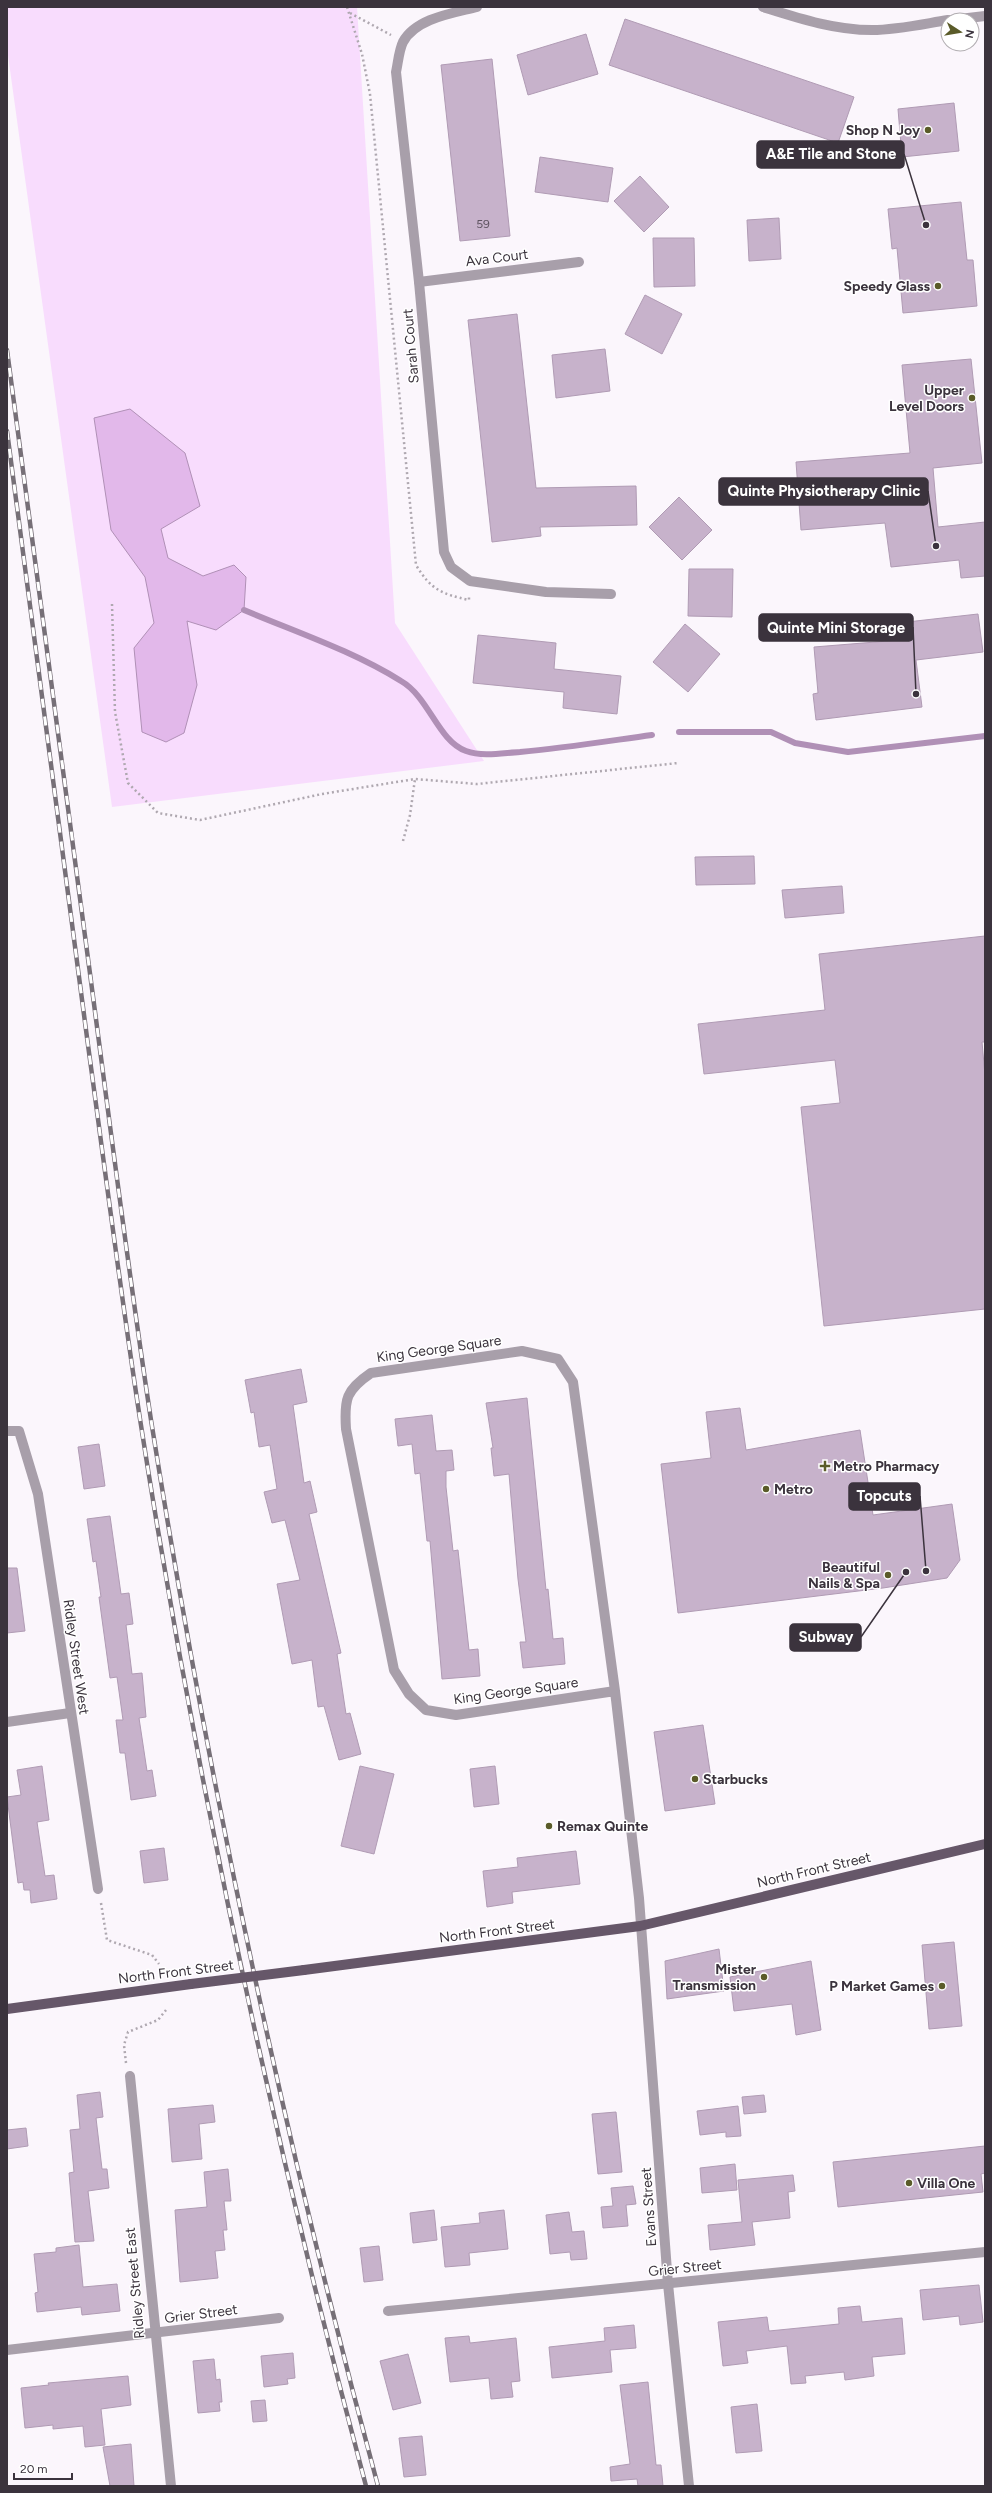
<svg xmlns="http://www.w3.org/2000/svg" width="992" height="2493" font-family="Figtree,sans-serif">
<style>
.green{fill:#f8dcfd}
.water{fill:#e2b8ea;stroke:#b090b6}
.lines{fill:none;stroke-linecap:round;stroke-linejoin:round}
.stream{stroke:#b090b6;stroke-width:6}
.building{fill:#c7b2cb;stroke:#b09bb4}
.path{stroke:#afa8b0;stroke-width:2.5;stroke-dasharray:2 3;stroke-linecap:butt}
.minor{stroke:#a89faa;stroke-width:10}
.primary{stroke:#665769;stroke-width:10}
.rail-casing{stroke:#766f77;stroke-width:4.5}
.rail{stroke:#fff;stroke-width:3;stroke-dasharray:9;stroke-linecap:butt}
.primary-bridge{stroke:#665769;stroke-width:10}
.poi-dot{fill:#5a5b29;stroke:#fff;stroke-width:1.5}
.labels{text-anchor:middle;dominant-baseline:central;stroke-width:3;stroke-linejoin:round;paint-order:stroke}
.number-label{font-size:12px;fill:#5e5360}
.poi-label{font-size:14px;font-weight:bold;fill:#3b333d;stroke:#fff;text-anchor:end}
.street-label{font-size:14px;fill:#3b333d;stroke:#fff}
.leader{fill:none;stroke:#3b333d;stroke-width:1.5}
.callout-dot{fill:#3b333d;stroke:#fff;stroke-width:1.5}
.callout{fill:#3b333d;stroke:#3b333d;stroke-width:1.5}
.callout-label{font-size:15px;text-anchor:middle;font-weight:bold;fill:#fff}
</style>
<rect width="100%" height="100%" fill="#fbf6fc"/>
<polygon class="green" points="7,7 357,7 395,623 484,761 112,807 7,48"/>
<polygon class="water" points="130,409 185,453 200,506 161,529 168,558 203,576 234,565 246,577 244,610 216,630 187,621 197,685 184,733 166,742 142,732 134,648 154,623 145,577 111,530 94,418"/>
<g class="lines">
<g class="stream">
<path d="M244 610C296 632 353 651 401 681 429 697 438 741 466 751 483 757 502 753 520 752 564 748 608 741 652 735"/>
<polyline points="679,732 771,732 795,743 848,752 985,736"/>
</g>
</g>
<g class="building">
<polygon points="625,19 854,97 838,143 609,65"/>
<polygon points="586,34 598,74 528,95 517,55"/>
<polygon points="492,59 510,236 460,241 441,65"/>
<polygon points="954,103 959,151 902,157 898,109"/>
<polygon points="540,157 613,168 608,202 535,192"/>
<polygon points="640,176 669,207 644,232 614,201"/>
<polygon points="961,202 967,260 973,260 977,306 903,313 897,248 892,249 888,209"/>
<polygon points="779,218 781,259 749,261 747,220"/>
<polygon points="653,238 694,238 695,286 654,287"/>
<polygon points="645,295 682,314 662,354 625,334"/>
<polygon points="517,314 536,488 636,486 637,525 540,527 541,536 492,542 468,320"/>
<polygon points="605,349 610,391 556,398 552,355"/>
<polygon points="971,359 982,463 933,468 938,527 985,522 985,576 961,578 959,560 891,567 885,523 801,530 796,462 910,453 902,365"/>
<polygon points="679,497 712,530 682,560 649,527"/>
<polygon points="689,569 733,569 732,617 688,616"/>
<polygon points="978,614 983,652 916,660 922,707 816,720 813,694 818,693 814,647 900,640 898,623"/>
<polygon points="685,624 720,654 688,692 653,662"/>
<polygon points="478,635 556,643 554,669 621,676 617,714 563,708 564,692 473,683"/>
<polygon points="754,856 755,884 696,885 695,857"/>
<polygon points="842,886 844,913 785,918 782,890"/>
<polygon points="985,936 985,1042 982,1042 985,1075 985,1309 824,1326 801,1107 840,1103 835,1060 704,1074 698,1024 825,1010 819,954"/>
<polygon points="301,1369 307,1402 293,1405 304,1483 310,1481 317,1512 309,1514 341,1653 337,1654 346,1714 350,1713 361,1754 339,1760 324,1706 318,1707 312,1660 292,1664 277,1584 300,1580 285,1520 272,1523 264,1492 277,1489 270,1445 259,1447 254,1412 251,1413 245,1380"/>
<polygon points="527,1398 546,1590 548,1589 553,1639 563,1638 565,1664 523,1668 520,1642 526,1642 518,1579 509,1474 494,1476 491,1448 493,1448 486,1403"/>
<polygon points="740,1408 746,1450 860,1430 873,1515 952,1504 960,1560 947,1578 883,1588 678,1613 661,1464 711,1458 706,1412"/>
<polygon points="432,1415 436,1451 452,1450 454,1470 446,1471 446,1487 453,1551 458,1550 469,1650 478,1649 480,1676 442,1679 430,1541 427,1541 420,1473 415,1474 412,1444 398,1446 395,1419"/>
<polygon points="99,1444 105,1486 84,1489 78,1447"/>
<polygon points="110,1516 121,1594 129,1593 133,1624 126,1625 132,1674 142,1673 146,1717 139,1718 147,1771 152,1770 156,1796 131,1800 125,1753 120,1753 116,1720 123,1720 117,1677 110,1678 99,1597 101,1597 96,1561 93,1562 87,1519"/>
<polygon points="7,1568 17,1568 25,1631 7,1633"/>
<polygon points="703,1725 715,1804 665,1811 654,1732"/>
<polygon points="42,1766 49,1820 37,1822 45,1876 54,1875 57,1899 31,1903 30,1890 24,1890 23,1882 18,1883 7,1797 21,1795 17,1770"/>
<polygon points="360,1766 394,1774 374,1854 341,1846"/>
<polygon points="495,1766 499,1804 474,1807 470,1769"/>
<polygon points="164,1848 168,1880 144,1883 140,1851"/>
<polygon points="576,1851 580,1884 512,1892 513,1903 487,1907 483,1871 518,1867 517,1858"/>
<polygon points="954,1942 962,2026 929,2029 922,1945"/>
<polygon points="719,1949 724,1991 667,1999 665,1961"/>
<polygon points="811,1961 821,2030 796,2035 792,2004 734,2011 730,1977"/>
<polygon points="100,2092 103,2117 96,2118 102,2169 107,2169 109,2188 88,2191 94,2241 75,2242 69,2173 74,2172 70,2130 80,2129 77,2095"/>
<polygon points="764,2095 766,2112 744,2114 742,2097"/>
<polygon points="213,2105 215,2122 199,2124 202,2159 172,2162 168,2109"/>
<polygon points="738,2106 741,2136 726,2137 726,2132 700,2135 697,2111"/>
<polygon points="616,2112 622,2172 598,2174 592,2114"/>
<polygon points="26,2128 28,2146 7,2149 7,2130"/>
<polygon points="985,2146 985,2173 981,2174 983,2192 838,2207 833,2162"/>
<polygon points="735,2164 737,2190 702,2193 700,2168"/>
<polygon points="228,2169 231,2201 224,2201 227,2230 223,2230 225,2250 215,2251 218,2278 180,2282 175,2210 207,2207 204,2172"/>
<polygon points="793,2175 795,2191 788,2192 790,2218 752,2222 755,2245 710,2250 708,2225 742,2222 738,2180"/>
<polygon points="633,2186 636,2204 626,2205 628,2226 603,2228 601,2207 613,2206 611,2188"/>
<polygon points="434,2210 437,2240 413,2243 410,2213"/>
<polygon points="504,2210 508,2249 469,2253 470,2265 445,2267 441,2227 480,2223 479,2213"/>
<polygon points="569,2212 572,2232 584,2231 587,2259 571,2260 570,2252 550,2254 546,2215"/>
<polygon points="79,2245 83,2287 117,2284 120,2311 82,2315 81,2307 37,2312 35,2293 38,2292 34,2254 56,2252 56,2248"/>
<polygon points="379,2246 383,2280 364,2282 360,2248"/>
<polygon points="979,2285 983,2322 960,2325 959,2316 923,2320 920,2290"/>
<polygon points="860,2306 862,2322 902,2318 905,2354 872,2357 874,2376 845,2380 844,2372 805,2376 806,2383 791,2384 787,2346 746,2351 748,2363 723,2366 718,2322 767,2317 769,2331 839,2324 838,2308"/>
<polygon points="634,2325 636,2348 610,2350 612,2372 552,2378 549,2347 605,2341 604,2328"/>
<polygon points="469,2336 470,2343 516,2338 520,2381 511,2382 513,2397 491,2399 489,2378 450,2382 445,2338"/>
<polygon points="293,2353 295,2378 287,2379 288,2384 264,2387 261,2356"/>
<polygon points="408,2354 421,2403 393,2410 380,2361"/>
<polygon points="214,2359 216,2380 220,2379 222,2402 219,2402 220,2411 198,2413 193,2361"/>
<polygon points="128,2376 131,2405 101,2409 105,2445 85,2447 83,2426 53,2429 53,2425 25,2428 21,2388 49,2385 48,2383"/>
<polygon points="648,2382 656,2465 661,2465 663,2486 638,2486 637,2479 611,2481 610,2467 630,2464 620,2385"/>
<polygon points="265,2400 267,2421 253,2422 251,2401"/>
<polygon points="757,2404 762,2451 736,2453 731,2407"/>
<polygon points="422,2436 426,2475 404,2477 399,2438"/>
<polygon points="131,2444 134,2486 110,2486 103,2447"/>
</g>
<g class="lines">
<g class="path">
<path d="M347 7 362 54 370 94 416 565C431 590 442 594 469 600V596"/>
<polyline points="350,13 391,35"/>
<polyline points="112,604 115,712 128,783 158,813 200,820 322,794 415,779 477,784 678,763"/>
<polyline points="403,841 410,815 415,779"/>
<polyline points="101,1903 107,1940 152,1955 159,1964"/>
<polyline points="126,2063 124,2045 128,2032 158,2020 166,2010"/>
</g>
<g class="minor">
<path d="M477 7C454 13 416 18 403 42 399 50 398 63 396 72L419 282 444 552 451 567 470 581 546 592 611 594"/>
<path d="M763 7C798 18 834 30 872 30 897 30 923 24 948 20"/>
<polyline points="951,20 985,16"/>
<polyline points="419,282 579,262"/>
<polyline points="7,1431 19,1431 38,1494 98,1889"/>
<path d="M615 1691 456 1715 426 1710 409 1694 394 1670 346 1429C344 1399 346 1390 371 1373L522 1351 558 1359 573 1382 615 1691 639 1898 668 2284 689 2486"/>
<polyline points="7,1722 70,1713"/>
<polyline points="130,2076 171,2486"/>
<polyline points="388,2311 985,2252"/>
<polyline points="7,2350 279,2318"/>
</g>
<g class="primary">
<polyline points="304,1970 640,1926 985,1844"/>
<polyline points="7,2009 191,1984"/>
</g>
<g class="rail-casing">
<g id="rail">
<path d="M7 350C34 555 62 760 89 966 109 1117 128 1269 151 1420 208 1779 283 2135 378 2486"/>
<path d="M7 431C34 636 61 841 88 1045 105 1170 121 1295 140 1419 196 1779 272 2135 366 2486"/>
</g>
</g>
<use href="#rail" class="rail"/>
<polyline class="primary-bridge" points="191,1984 304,1970"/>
</g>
<g class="poi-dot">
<circle cx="928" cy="130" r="4"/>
<circle cx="938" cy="286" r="4"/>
<circle cx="972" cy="398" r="4"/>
<path d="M823 1460h4v4h4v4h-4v4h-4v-4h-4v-4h4z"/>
<circle cx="766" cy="1489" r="4"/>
<circle cx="888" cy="1575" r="4"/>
<circle cx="695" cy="1779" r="4"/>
<circle cx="549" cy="1826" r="4"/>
<circle cx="764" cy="1977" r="4"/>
<circle cx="942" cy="1986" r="4"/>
<circle cx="909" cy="2183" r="4"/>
</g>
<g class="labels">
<g class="number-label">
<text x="483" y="224">59</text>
</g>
<g class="poi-label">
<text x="920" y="130">Shop N Joy</text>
<text x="930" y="286">Speedy Glass</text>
<text x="964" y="390">Upper<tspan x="964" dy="16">Level Doors</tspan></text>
<text x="833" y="1466" text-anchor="start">Metro Pharmacy</text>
<text x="774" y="1489" text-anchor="start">Metro</text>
<text x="880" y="1567">Beautiful<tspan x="880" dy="16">Nails &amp; Spa</tspan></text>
<text x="703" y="1779" text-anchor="start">Starbucks</text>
<text x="557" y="1826" text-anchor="start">Remax Quinte</text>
<text x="756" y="1969">Mister<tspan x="756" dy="16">Transmission</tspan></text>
<text x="934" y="1986">P Market Games</text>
<text x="917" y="2183" text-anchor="start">Villa One</text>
</g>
<g class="street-label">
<text transform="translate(497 258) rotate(-7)">Ava Court</text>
<text transform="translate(411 346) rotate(-95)">Sarah Court</text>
<text transform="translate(439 1349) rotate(-8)">King George Square</text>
<text transform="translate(76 1657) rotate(82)">Ridley Street West</text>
<text transform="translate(516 1691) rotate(-8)">King George Square</text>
<text transform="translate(814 1870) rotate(-13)">North Front Street</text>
<text transform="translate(497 1931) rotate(-7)">North Front Street</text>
<text transform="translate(176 1972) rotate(-7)">North Front Street</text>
<text transform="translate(649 2207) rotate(-94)">Evans Street</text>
<text transform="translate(685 2268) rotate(-6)">Grier Street</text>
<text transform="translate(135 2283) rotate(-95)">Ridley Street East</text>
<text transform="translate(201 2314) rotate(-7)">Grier Street</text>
</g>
</g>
<path class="leader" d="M926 225L904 154M936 546L928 491M916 694L913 627M926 1571L920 1496M906 1572L861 1637"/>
<g class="callout-dot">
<circle cx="926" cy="225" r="4"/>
<circle cx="936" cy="546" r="4"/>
<circle cx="916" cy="694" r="4"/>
<circle cx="926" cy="1571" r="4"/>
<circle cx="906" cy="1572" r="4"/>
</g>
<g class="callout">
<rect x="757" y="141" width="147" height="27" rx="4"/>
<rect x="719" y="478" width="209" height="27" rx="4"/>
<rect x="759" y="614" width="154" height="27" rx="4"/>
<rect x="849" y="1483" width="71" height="27" rx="4"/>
<rect x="790" y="1624" width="71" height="27" rx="4"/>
</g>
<g class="callout-label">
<text x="831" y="159">A&amp;E Tile and Stone</text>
<text x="824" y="496">Quinte Physiotherapy Clinic</text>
<text x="836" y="633">Quinte Mini Storage</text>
<text x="884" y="1501">Topcuts</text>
<text x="826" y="1642">Subway</text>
</g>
<rect width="992" height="2493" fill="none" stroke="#3b333d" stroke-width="16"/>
<g transform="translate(960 32) rotate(102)"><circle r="19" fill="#ffffff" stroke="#b1adb1"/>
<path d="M0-3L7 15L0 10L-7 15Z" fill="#5a5b29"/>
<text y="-6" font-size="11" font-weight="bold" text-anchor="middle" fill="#3b333d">N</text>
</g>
<path d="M14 2473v6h58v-6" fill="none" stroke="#3b333d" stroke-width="2"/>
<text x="20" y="2473" font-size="12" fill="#3b333d" stroke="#ffffff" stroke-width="3" paint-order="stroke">20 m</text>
</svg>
